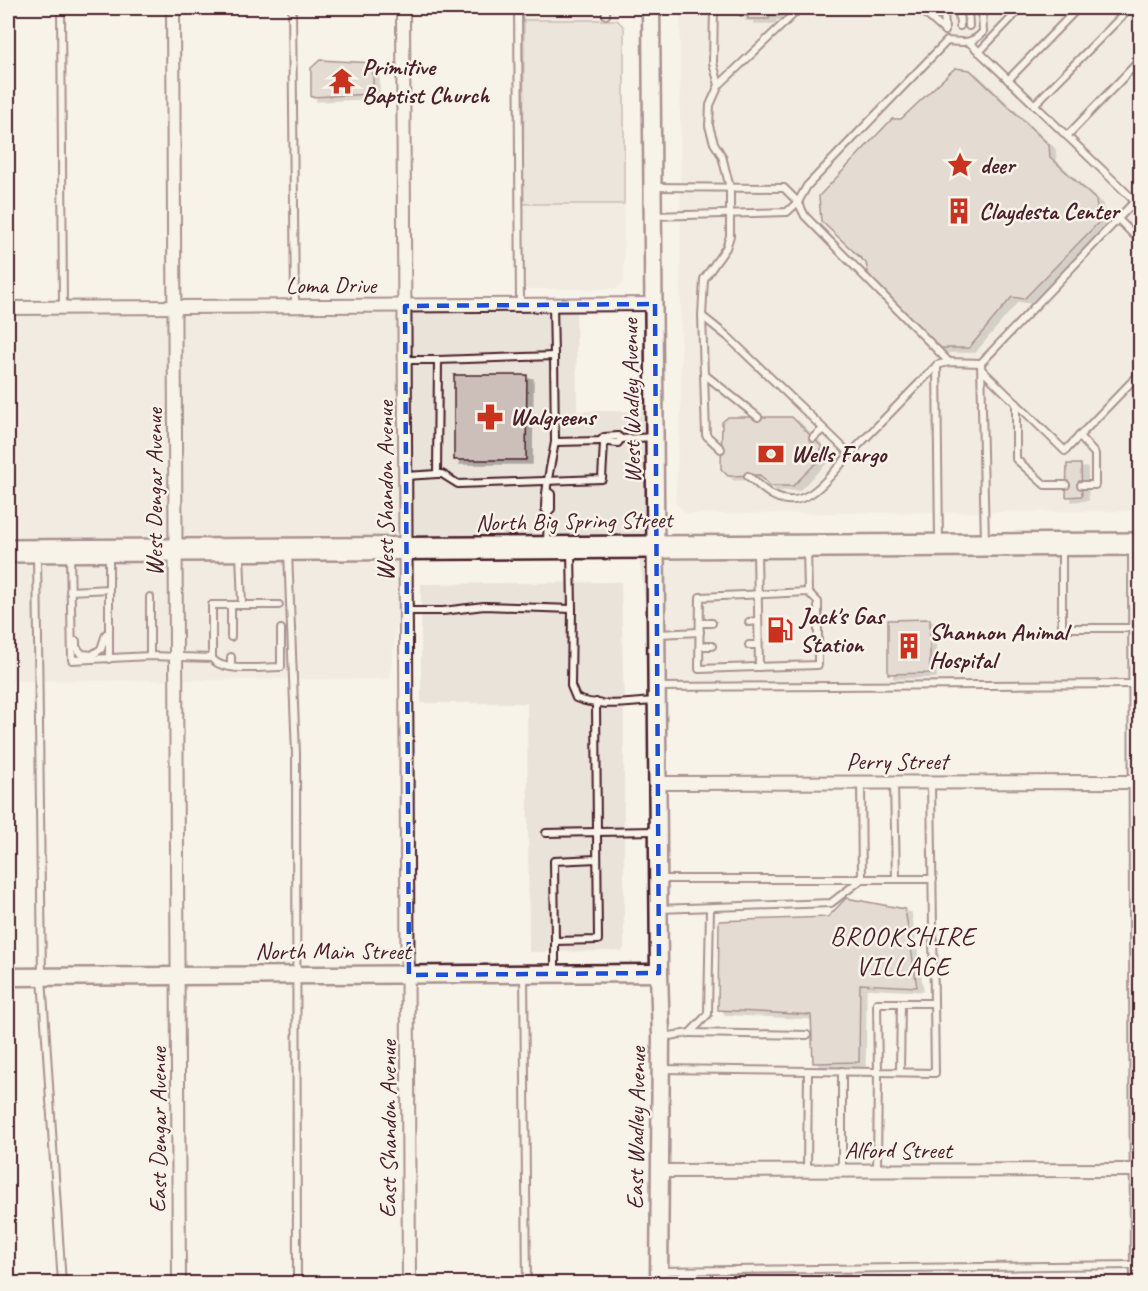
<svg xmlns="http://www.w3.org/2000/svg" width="1148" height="1291" font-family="Caveat,sans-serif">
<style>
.built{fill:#eae3da}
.green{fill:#ded4cc;stroke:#947a7c;stroke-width:1.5}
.building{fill:#ccbfb9;stroke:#4a1f2b;stroke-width:1.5;filter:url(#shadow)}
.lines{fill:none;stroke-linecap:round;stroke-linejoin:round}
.lane-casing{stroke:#4a1f2b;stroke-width:10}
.street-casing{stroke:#4a1f2b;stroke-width:16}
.secondary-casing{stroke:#4a1f2b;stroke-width:21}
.highway-casing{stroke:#4a1f2b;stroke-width:26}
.lane{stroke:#f7f3e8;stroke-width:6}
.street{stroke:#f7f3e8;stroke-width:12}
.secondary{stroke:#f7f3e8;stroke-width:16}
.highway{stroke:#f7f3e8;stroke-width:21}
.marked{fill:none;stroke:#1d4ed8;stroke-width:4.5;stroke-dasharray:12 8;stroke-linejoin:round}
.labels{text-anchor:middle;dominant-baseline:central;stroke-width:5;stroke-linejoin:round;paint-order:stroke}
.poi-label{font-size:24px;font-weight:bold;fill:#4a1f2b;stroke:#f7f3e8;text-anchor:start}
.street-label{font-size:24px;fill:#4a1f2b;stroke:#f7f3e8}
.neighbourhood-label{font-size:26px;letter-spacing:1.5px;fill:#4a1f2b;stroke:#f7f3e8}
</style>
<defs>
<filter id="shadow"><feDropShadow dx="6" dy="4" stdDeviation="0" flood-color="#0004"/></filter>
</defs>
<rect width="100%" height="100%" fill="#f7f3e8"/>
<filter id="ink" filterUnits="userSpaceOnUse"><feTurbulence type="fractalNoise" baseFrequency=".0167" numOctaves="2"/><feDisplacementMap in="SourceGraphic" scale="12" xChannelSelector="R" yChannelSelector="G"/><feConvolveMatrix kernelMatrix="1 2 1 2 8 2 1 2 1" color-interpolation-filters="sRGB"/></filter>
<g filter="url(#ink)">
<g class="built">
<polygon points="523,8 617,8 617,20 524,20"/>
<polygon points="680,8 1140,8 1140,511 687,514 675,503 681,409"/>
<polygon points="523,204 624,204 624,282 616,289 523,289"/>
<polygon points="576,305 577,411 654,411 655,546 1140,545 1135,688 655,689 655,676 639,557 406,547 390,679 8,681 8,308"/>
<polygon points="621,582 624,715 624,948 622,951 529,952 527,703 421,703 421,584"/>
</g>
<polygon class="green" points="524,20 617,20 624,27 624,204 523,204"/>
<g class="building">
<polygon points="737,8 779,8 779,16 770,15 769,19 748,19 748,16 740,16 741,8"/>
<polygon points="320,60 373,63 373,94 311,97 311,68"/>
<polygon points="955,68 970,70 1049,145 1050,157 1096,200 1099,222 1024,299 1012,297 969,348 940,348 869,277 866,263 821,221 819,196 892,119 901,119"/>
<polygon points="454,375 527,375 526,460 454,460"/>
<polygon points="728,417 792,417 821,446 821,458 793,486 770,486 760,475 728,476 721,469 722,422"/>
<polygon points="1067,464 1081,464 1082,496 1066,497"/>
<polygon points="930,619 930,673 888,674 888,620"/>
<polygon points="846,898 905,909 917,987 860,984 859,1062 813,1063 811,1015 718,1010 719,921 828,917"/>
</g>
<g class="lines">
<g class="lane-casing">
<g id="lane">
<polyline points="61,8 63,308"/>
<polyline points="292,8 295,306"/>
<polyline points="518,8 520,305"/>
<polyline points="714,8 713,63 719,85"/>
<polyline points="800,8 719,85 710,105 709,126 714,143 722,156 730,188 730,236 726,248 704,279 702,316 727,336 850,454 937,365 949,362 981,363"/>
<polyline points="919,8 945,31"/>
<polyline points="944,8 945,31"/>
<polyline points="959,8 960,26"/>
<polyline points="968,8 969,26"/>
<polyline points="606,15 606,8"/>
<polyline points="969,42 1140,206"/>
<polyline points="979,52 1021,8"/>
<polyline points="1008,80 1078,8"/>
<polyline points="1034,105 1130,8"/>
<polyline points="1067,136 1140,60"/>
<polyline points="654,216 787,212 798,202 784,188 655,187"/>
<polyline points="1118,219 1140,241"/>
<polyline points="553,304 554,356"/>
<polyline points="702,316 704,374 758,417"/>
<polyline points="405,360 438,360"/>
<path d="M949 362 805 216 798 202 807 186 947 41C963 42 971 45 983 32L982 8"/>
<polyline points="937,365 939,541"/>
<polyline points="982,370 1065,451 1140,373"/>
<polyline points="704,374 706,435 721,449"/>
<polyline points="1016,403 1016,459 1045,485 1066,485"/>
<polyline points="1079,436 1095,454 1095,485 1081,485"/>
<polyline points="813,438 823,429"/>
<polyline points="601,441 618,443 621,439"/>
<polyline points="604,443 602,479 458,484 442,474 437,474 438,360 554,356 555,442 600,441 604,437 618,436 621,439 654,437"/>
<polyline points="406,476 437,474"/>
<path d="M748 476C756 482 765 492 774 496 807 513 830 475 850 454"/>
<polyline points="547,491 551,494 551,509 548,512 547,544"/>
<path d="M548 512 545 509C545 487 551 465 555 442"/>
<polyline points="985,541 981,363 1135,201"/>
<polyline points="1062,548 1062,628 1136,628"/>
<polyline points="807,549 808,592 818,602 818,665 699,669 700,597 808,592"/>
<polyline points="757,551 759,667"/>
<polyline points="288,552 296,754 297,1284"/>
<polyline points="240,553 242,605 279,605"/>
<polyline points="37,554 42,977 62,1284"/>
<polyline points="70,555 72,660 150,656 212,658"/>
<polyline points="109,555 109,659"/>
<polyline points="70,591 109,589"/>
<path d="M242 605H212V658C221 673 264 667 281 667V629"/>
<path d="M572 609 571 686 576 698C598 708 631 702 655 701"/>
<polyline points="406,611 443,611 484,606 572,609 571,550"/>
<polyline points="749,622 758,621"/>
<polyline points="700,623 712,623"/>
<polyline points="658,634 700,632"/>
<polyline points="231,637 231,605"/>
<polyline points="76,641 76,647 82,654 92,655 101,649 106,634"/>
<polyline points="749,645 758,645"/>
<polyline points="700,646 712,646"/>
<polyline points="150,656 150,597"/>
<polyline points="231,657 231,667"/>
<polyline points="657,687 1135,684"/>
<polyline points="596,702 597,832 655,831"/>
<polyline points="894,783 896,879"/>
<polyline points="931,783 935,1073 878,1072 877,1003 933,1003"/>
<polyline points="546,833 597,832 598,940 555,941 554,861 597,859"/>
<polyline points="660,879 933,879"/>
<polyline points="658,909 831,903 862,879 861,783"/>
<polyline points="555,941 555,973"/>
<polyline points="524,975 527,1284"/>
<polyline points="690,1033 807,1035"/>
<polyline points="662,1037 690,1033 708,1014 710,908"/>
<polyline points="662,1069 878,1072 877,1170"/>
<polyline points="842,1071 842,1171"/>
<polyline points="900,1072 901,1003"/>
<polyline points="807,1171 808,1071"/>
<polyline points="660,1271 1137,1265"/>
</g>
</g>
<g class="street-casing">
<g id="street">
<polyline points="173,8 179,1284"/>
<polyline points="403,8 409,1284"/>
<polyline points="8,308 655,304"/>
<polyline points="1135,544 1137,1284"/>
<polyline points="657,783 1136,782"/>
<polyline points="658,1171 1137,1170"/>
</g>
</g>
<g class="secondary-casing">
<g id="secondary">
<polyline points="651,8 659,973 661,1037 659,1284"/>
<polyline points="8,977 659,973"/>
</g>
</g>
<g class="highway-casing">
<polyline id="highway" points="8,551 1140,544"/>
</g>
<use href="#lane" class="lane"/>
<use href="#street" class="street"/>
<use href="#secondary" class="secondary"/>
<use href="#highway" class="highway"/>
</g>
</g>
<path d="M0 0H1148V1291H0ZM655 304 659 973 409 975 405 306Z" fill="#f7f3e8" fill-opacity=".55" fill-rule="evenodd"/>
<path class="marked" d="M655 304 659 973 409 975 405 306Z"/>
<defs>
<g id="temple-bare" transform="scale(2.07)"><path d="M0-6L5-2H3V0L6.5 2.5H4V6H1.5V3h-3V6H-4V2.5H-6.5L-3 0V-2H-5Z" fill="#c8321e" stroke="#f7f3e8" stroke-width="2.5" paint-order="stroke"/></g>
<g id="sight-bare" transform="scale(2.07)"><path d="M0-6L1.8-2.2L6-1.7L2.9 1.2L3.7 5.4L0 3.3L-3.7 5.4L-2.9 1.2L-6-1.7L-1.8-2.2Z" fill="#c8321e" stroke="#f7f3e8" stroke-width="2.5" paint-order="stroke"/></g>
<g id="building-bare" transform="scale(2.07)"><path d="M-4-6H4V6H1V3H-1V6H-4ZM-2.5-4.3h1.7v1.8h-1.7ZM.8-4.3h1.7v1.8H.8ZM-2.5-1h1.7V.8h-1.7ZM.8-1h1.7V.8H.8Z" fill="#c8321e" stroke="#f7f3e8" stroke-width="2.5" paint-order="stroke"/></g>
<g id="pharmacy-bare" transform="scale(2.07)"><path d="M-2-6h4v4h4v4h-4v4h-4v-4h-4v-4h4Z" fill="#c8321e" stroke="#f7f3e8" stroke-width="2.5" paint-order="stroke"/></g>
<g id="bank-bare" transform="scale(2.07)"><path d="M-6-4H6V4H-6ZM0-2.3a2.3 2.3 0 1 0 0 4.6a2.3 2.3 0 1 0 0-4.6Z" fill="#c8321e" stroke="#f7f3e8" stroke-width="2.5" paint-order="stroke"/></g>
<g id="fuel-bare" transform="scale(2.07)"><path d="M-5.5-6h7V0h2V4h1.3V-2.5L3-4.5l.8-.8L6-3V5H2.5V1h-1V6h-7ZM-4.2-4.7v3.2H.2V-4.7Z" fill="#c8321e" stroke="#f7f3e8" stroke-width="2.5" paint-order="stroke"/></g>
</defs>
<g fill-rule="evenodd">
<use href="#temple-bare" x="342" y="81"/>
<use href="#sight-bare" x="960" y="165"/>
<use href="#building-bare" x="959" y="211"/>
<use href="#pharmacy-bare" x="490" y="417"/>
<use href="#bank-bare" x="771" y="454"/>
<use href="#fuel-bare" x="780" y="630"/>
<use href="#building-bare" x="909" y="646"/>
</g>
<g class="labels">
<g class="poi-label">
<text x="362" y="67">Primitive<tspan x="362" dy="28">Baptist Church</tspan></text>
<text x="980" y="165">deer</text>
<text x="979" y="211">Claydesta Center</text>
<text x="510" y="417">Walgreens</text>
<text x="791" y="454">Wells Fargo</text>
<text x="800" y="616">Jack's Gas<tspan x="800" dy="28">Station</tspan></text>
<text x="929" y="632">Shannon Animal<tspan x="929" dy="28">Hospital</tspan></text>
</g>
<g class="street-label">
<text x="331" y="285">Loma Drive</text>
<text transform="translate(631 401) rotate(-91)">West Wadley Avenue</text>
<text transform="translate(385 491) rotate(-90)">West Shandon Avenue</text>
<text transform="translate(154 492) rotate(-90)">West Dengar Avenue</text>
<text transform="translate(574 521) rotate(-1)">North Big Spring Street</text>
<text x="897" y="761">Perry Street</text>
<text x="333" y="951">North Main Street</text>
<text transform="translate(636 1128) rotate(-89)">East Wadley Avenue</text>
<text transform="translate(388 1129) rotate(-90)">East Shandon Avenue</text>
<text transform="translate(158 1130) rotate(-90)">East Dengar Avenue</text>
<text x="898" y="1150">Alford Street</text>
</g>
<g class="neighbourhood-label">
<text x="903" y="936">BROOKSHIRE<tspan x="903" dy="30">VILLAGE</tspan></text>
</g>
</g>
<rect width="1148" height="1291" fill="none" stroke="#f7f3e8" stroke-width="30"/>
<rect x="15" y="15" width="1118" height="1261" fill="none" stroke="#4a1f2b" stroke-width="2" filter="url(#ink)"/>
</svg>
